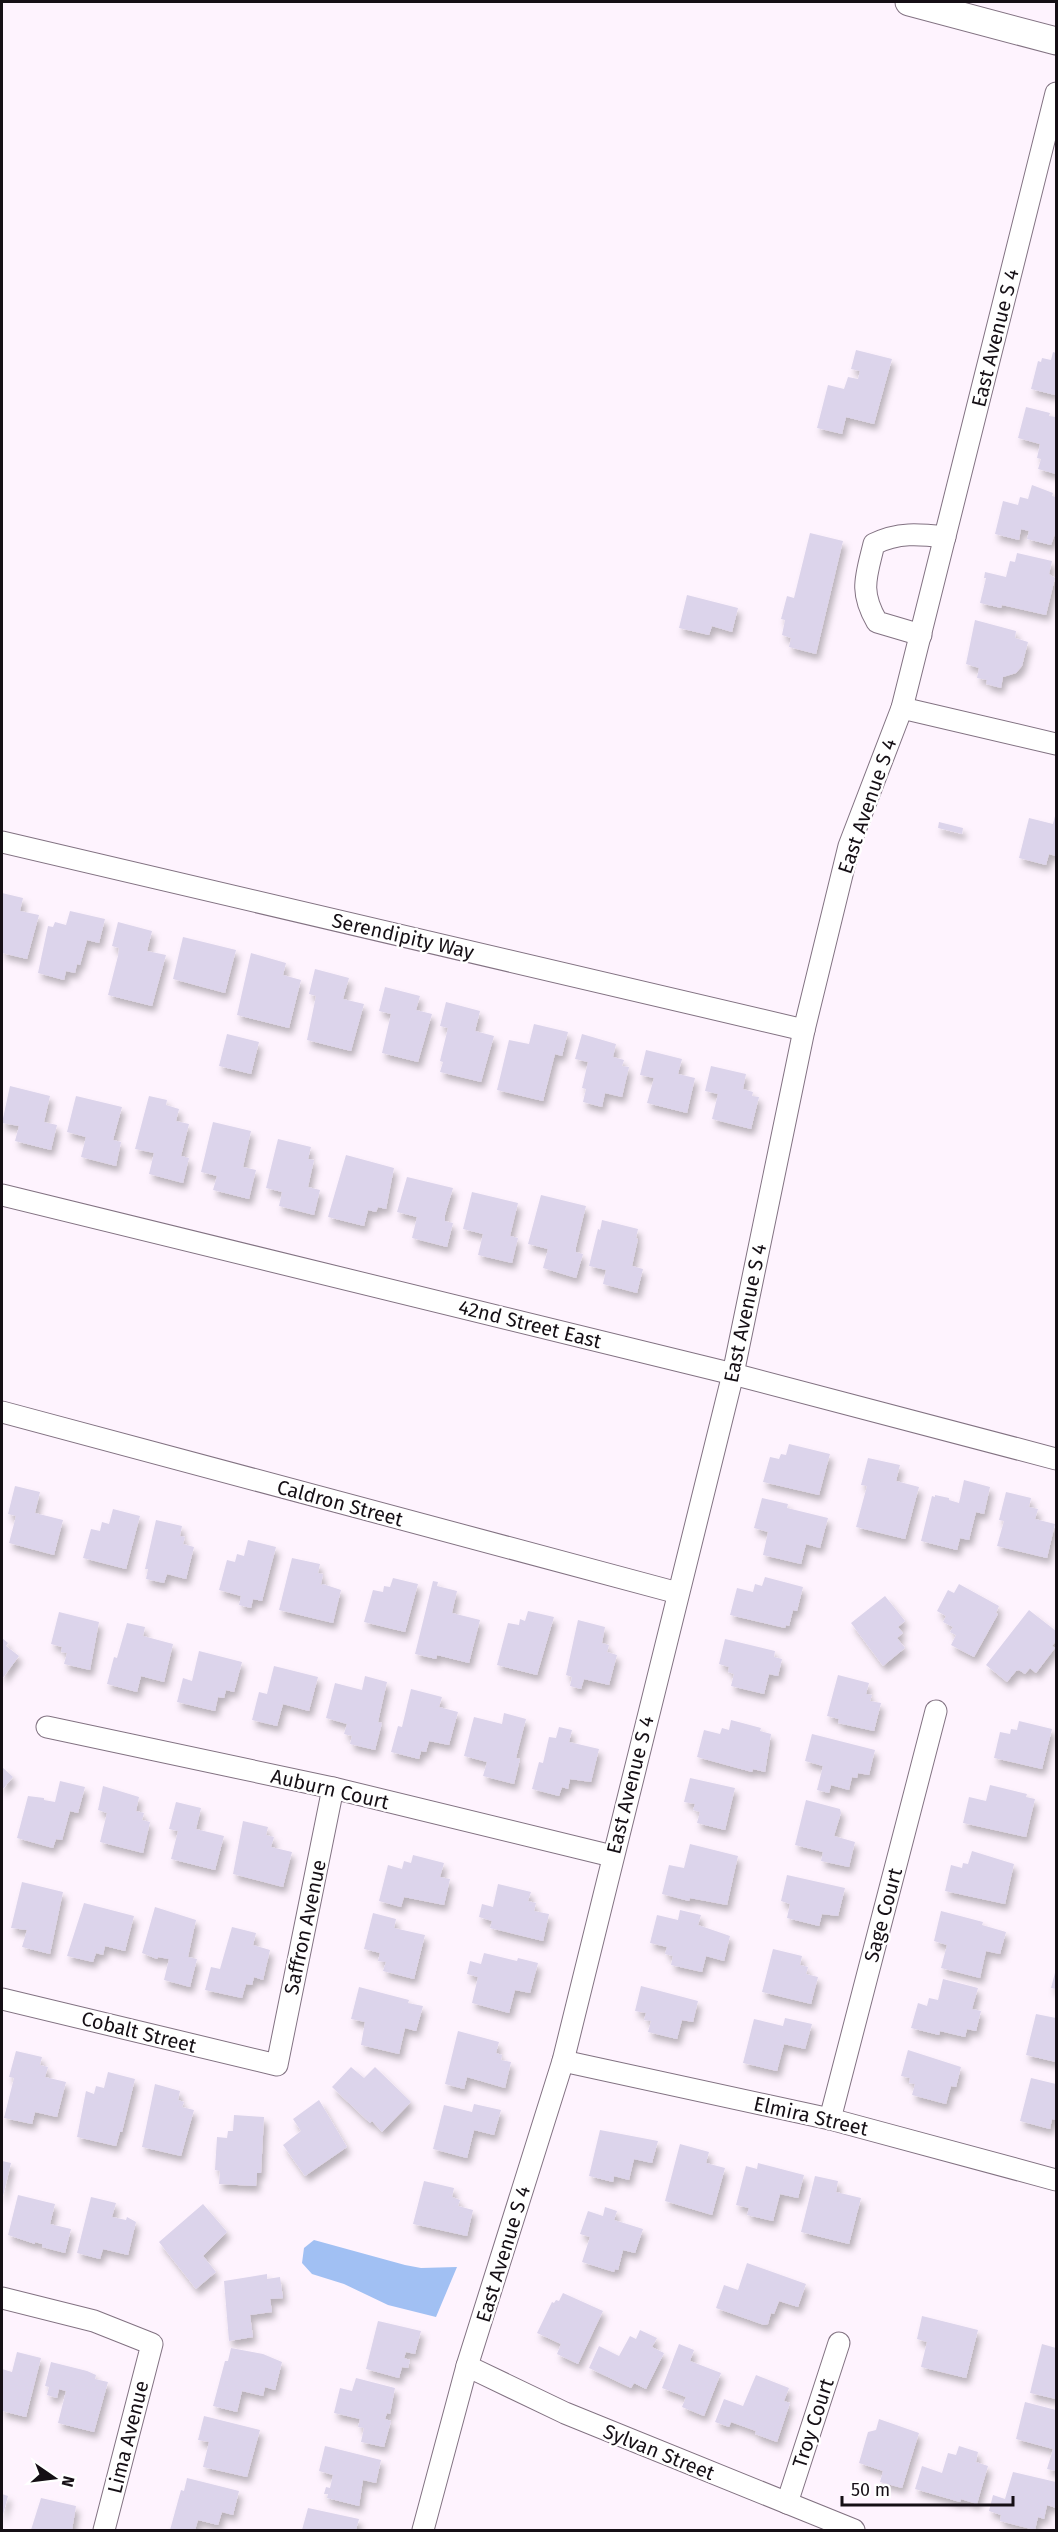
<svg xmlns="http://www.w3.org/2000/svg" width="1058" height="2532" font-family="'Fira Sans',sans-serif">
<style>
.water{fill:#a1c0f3}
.building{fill:#dcd4eb;filter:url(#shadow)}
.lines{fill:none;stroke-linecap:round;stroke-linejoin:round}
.minor-casing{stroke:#827282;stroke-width:23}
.major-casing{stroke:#827282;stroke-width:29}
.minor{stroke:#fff;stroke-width:21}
.major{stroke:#fff;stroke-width:27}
.labels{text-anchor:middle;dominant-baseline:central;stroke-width:5;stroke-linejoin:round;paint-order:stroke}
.street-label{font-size:20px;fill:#150f15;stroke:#fff}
</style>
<defs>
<filter id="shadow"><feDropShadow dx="3.5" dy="6" stdDeviation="3" flood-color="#0004"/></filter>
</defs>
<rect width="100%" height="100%" fill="#fef3fe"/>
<polygon class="water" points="314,2240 405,2265 421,2268 457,2267 436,2317 388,2305 344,2284 312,2274 302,2263 304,2248"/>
<g class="building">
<polygon points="856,350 892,359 874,424 846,417 842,434 817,428 828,385 844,389 848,377 858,379 860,371 851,369"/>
<polygon points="1053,352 1056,353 1055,395 1031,389 1038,361 1041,362 1042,358 1051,360"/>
<polygon points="1026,407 1050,413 1049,416 1056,417 1056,474 1038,469 1041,459 1037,458 1040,444 1018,438"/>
<polygon points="1032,485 1053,493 1052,496 1056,497 1056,531 1051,545 1027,539 1029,531 1021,529 1019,540 995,534 1003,501 1018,505 1020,497 1028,499"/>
<polygon points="810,533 843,541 816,654 789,647 791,638 782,635 785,620 781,619 787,596 794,598"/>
<polygon points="1017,553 1052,561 1049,574 1055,578 1046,615 1002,605 1001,608 980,603 986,578 984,578 985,572 1006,577 1010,561 1015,562"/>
<polygon points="687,595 738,608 732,632 712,626 709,635 679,628"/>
<polygon points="975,620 1016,631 1015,638 1028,642 1022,666 1016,673 1003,677 1001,688 986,684 987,680 977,678 979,668 966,664"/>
<polygon points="1056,812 1056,856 1049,854 1046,865 1019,858 1029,818 1053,824"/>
<polygon points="939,822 963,828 962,834 938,828"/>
<polygon points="2,893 23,898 20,911 39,915 27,959 2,953"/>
<polygon points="70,911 105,919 99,943 87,940 80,965 77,964 75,973 66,971 64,980 38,973 48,926 53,927 55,922 66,925"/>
<polygon points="118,922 152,931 147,951 166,955 152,1006 108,995 118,956 119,948 112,946"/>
<polygon points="183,937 236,950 225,993 173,979"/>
<polygon points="251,953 286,963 283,975 301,980 289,1028 237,1015"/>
<polygon points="315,969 349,978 343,999 364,1004 351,1051 307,1040 316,996 309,994"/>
<polygon points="385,987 420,996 416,1010 432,1014 418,1062 382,1053 391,1014 379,1011"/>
<polygon points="446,1002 480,1011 475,1031 494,1036 481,1082 440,1072 443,1062 440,1061 448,1028 440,1026"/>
<polygon points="534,1024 568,1032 562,1056 555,1054 543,1101 497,1090 509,1040 529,1044"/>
<polygon points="227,1034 259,1042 251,1074 219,1066"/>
<polygon points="582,1034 616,1044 613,1057 624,1060 622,1066 629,1067 622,1097 605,1093 602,1107 583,1102 586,1089 582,1088 588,1062 575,1059"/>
<polygon points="646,1050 682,1059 678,1074 695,1078 687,1113 647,1103 654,1078 640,1075"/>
<polygon points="711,1066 746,1074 743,1089 753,1092 752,1096 759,1097 751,1129 712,1119 718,1094 705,1091"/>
<polygon points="10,1086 50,1096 44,1122 57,1125 51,1150 15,1141 19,1126 2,1123"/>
<polygon points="76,1096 122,1107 113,1140 121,1142 116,1166 81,1157 86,1137 67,1132"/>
<polygon points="149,1096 167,1100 166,1105 179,1109 176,1121 189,1124 181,1156 189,1158 183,1183 149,1174 154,1153 135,1149"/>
<polygon points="213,1122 251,1131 243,1167 256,1170 249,1199 213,1190 217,1176 201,1172"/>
<polygon points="278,1139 311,1147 308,1159 314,1160 308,1187 320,1190 314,1215 279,1206 282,1192 266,1188"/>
<polygon points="346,1155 394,1168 386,1209 378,1207 376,1212 368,1210 364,1226 328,1217"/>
<polygon points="407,1177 453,1188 445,1215 445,1221 453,1223 447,1247 412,1238 417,1217 397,1212"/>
<polygon points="472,1192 518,1203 510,1236 518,1238 512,1263 478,1255 483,1234 463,1229"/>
<polygon points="541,1195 586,1206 576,1247 576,1252 583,1254 576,1278 543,1268 548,1249 528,1244"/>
<polygon points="602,1220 638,1229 636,1238 638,1239 632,1266 643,1269 637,1293 603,1284 606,1270 589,1266 598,1229 600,1230"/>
<polygon points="789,1444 830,1454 819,1495 763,1482 770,1457 779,1459 781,1454 786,1455"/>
<polygon points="868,1458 900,1465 896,1481 919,1487 905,1539 856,1527 867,1486 861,1485"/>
<polygon points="964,1480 990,1487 984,1514 976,1512 969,1540 960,1538 957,1550 921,1541 932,1496 935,1497 935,1495 949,1498 949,1500 959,1503"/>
<polygon points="15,1486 40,1492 35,1513 63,1520 54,1555 9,1543 16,1516 8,1514"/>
<polygon points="1006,1492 1031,1498 1029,1507 1038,1509 1035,1519 1055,1524 1047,1558 997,1546 1004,1521 999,1520"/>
<polygon points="762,1498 788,1504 787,1508 828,1518 820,1548 806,1544 801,1564 763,1555 768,1532 754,1528"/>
<polygon points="113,1509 140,1516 126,1569 83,1558 91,1529 100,1531 102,1522 109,1524"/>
<polygon points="156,1520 182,1526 180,1536 185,1537 183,1544 194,1547 186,1579 167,1574 164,1583 146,1579 148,1569 145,1569"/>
<polygon points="248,1540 276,1547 262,1601 253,1599 251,1608 239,1605 241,1596 219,1590 227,1560 235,1562 237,1554 244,1556"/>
<polygon points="292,1558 320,1564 318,1573 323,1574 321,1585 323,1584 341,1590 333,1623 279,1610"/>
<polygon points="765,1577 803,1587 797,1611 793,1610 789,1626 786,1625 785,1628 730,1615 737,1588 753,1592 755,1584 762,1586"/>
<polygon points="393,1578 418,1584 405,1632 364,1622 373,1590 383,1592 384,1586 390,1587"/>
<polygon points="433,1581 438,1582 437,1586 457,1591 452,1613 480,1620 469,1663 437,1655 436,1659 415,1654"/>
<polygon points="959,1584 999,1606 996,1613 998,1614 974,1657 951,1645 956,1635 950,1632 953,1627 943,1622 946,1616 937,1611 948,1590 954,1593"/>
<polygon points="885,1596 905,1621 898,1627 903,1633 897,1638 905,1648 883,1666 851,1623"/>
<polygon points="1029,1610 1056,1631 1056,1641 1052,1646 1055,1648 1036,1673 1030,1668 1025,1674 1019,1670 1016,1671 1007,1682 986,1665"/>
<polygon points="528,1611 554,1617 537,1675 497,1665 508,1623 519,1625 520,1619 525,1621"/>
<polygon points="59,1612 99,1622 90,1670 64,1664 67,1653 61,1652 62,1647 51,1644"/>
<polygon points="578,1620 605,1627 602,1643 609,1645 607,1652 617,1655 609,1685 584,1679 581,1689 570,1686 572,1677 566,1675"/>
<polygon points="127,1623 145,1627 143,1636 173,1644 164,1682 141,1676 137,1692 107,1684 114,1657 117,1658"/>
<polygon points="2,1638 8,1643 6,1646 19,1656 2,1679"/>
<polygon points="725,1639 775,1651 774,1657 782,1659 778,1676 769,1674 764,1694 731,1686 734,1674 728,1672 729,1667 719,1664"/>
<polygon points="199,1651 242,1662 234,1692 226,1690 224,1698 218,1697 215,1711 177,1702 183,1678 192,1681"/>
<polygon points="274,1666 318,1677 309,1711 283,1704 277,1726 252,1720 259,1692 267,1694"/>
<polygon points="838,1675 869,1683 866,1694 872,1695 870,1701 881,1703 874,1731 838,1723 839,1719 827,1716"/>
<polygon points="365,1676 387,1682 378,1722 382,1723 375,1750 350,1744 352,1736 344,1734 347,1724 326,1718 335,1683 362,1690"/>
<polygon points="411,1689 442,1697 439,1707 458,1712 449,1745 429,1741 426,1752 421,1751 419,1759 391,1752 398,1726 402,1727"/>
<polygon points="504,1713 526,1719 516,1758 520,1759 514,1784 483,1776 487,1762 464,1756 474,1717 502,1724"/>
<polygon points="731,1720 761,1728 760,1731 771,1734 765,1772 753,1769 752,1772 697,1757 704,1730 720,1734 722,1728 729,1730"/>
<polygon points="1019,1721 1052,1729 1042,1769 994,1758 1000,1732 1010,1734 1011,1729 1017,1730"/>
<polygon points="559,1727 572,1730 569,1742 599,1749 591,1782 570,1779 568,1789 562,1787 559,1796 532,1789 539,1762 543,1763 549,1737 556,1738"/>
<polygon points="812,1734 875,1750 869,1775 858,1773 857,1778 852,1777 849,1790 831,1785 829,1793 817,1790 823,1766 805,1761"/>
<polygon points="2,1767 13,1777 2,1790"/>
<polygon points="690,1778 735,1788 725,1830 697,1823 700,1812 693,1810 695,1804 684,1802"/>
<polygon points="60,1781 85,1787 78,1813 70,1811 62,1840 56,1839 53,1848 17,1838 28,1796 44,1798 44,1800 55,1802"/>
<polygon points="990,1785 1027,1794 1026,1797 1035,1799 1026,1837 963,1823 969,1797 986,1801"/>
<polygon points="103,1786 139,1797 136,1811 144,1813 142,1820 150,1822 143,1853 100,1842 107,1813 98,1810"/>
<polygon points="806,1800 840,1809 841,1813 834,1836 855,1842 849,1867 821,1861 823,1852 795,1845"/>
<polygon points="176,1802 201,1808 196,1829 224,1836 215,1870 171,1859 178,1831 169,1829"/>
<polygon points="243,1821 268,1827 266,1835 274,1837 271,1847 292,1852 283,1887 233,1874"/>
<polygon points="690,1844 738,1856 727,1905 690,1898 689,1901 662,1894 669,1865 684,1868"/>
<polygon points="972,1851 1014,1864 1005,1904 945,1891 951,1865 962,1868 963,1863 968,1864"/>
<polygon points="413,1855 444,1863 440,1877 450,1879 444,1905 404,1897 401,1907 379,1901 388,1865 402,1869 404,1861 411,1863"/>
<polygon points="787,1875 845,1888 838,1916 822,1914 819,1926 787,1918 790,1904 781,1901"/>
<polygon points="22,1882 63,1892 50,1954 22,1947 27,1930 11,1928"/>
<polygon points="498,1884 531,1892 528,1901 536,1903 534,1911 549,1914 543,1941 490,1928 492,1921 479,1917 482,1904 493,1907"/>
<polygon points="84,1903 134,1916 125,1951 105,1946 103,1955 96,1953 93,1962 67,1956"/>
<polygon points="155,1907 196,1920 188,1957 197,1959 190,1987 164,1980 169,1959 158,1957 157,1959 142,1953"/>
<polygon points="680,1910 701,1915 698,1925 730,1936 724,1961 706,1956 702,1972 671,1965 673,1956 665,1954 667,1947 650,1943 657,1915 678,1920"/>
<polygon points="941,1911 983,1922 982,1925 1006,1932 1000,1954 986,1951 980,1978 941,1968 947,1945 934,1941"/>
<polygon points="373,1913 396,1919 394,1928 425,1935 414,1979 383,1971 386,1962 378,1961 380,1953 364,1949"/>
<polygon points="232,1927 256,1933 253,1945 270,1950 263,1980 254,1977 252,1985 246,1984 242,1998 205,1990 211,1967 220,1969"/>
<polygon points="773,1949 802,1956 800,1965 808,1967 806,1974 818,1977 811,2004 762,1992"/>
<polygon points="484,1953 517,1961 518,1958 538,1963 530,1993 515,1990 509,2013 472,2003 478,1977 467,1974 470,1961 481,1964"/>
<polygon points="1056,1969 1056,1989 1051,1988"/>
<polygon points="943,1979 978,1988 972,2009 981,2011 976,2031 967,2029 965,2037 940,2031 939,2035 911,2028 918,2003 927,2006 929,1998 938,2000"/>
<polygon points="641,1986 698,2001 693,2022 682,2020 677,2039 648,2032 651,2021 644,2020 646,2013 635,2011"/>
<polygon points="359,1987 409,2000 408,2003 423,2006 416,2031 405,2028 399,2054 361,2045 365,2022 351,2019"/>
<polygon points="1036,2014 1056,2018 1056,2062 1026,2055"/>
<polygon points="785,2018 812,2024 805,2049 784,2044 777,2071 743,2063 754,2019 783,2026"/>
<polygon points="458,2031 499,2042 496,2053 502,2055 501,2060 511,2062 505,2088 467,2077 464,2089 445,2084"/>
<polygon points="908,2050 961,2067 956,2087 951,2086 946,2104 912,2095 915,2084 909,2083 910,2078 901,2076"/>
<polygon points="16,2051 42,2057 40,2065 48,2067 45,2077 66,2082 57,2117 35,2112 32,2124 4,2118 14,2078 9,2077"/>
<polygon points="351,2067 364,2078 375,2067 411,2102 382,2132 372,2121 370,2123 332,2087"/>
<polygon points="108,2072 135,2079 122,2132 120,2132 116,2146 77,2137 86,2091 94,2094 96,2086 104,2088"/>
<polygon points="1031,2078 1056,2084 1056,2120 1052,2119 1050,2129 1020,2121"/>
<polygon points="155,2084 180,2091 178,2100 184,2102 182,2107 194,2110 181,2156 142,2147"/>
<polygon points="319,2100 347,2147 305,2176 283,2145 301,2131 293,2119"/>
<polygon points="474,2104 501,2110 494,2135 474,2130 467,2158 433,2149 444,2105 472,2112"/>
<polygon points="234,2115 264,2117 261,2173 257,2173 256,2186 219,2184 220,2171 215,2170 217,2137 227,2138 228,2131 233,2131"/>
<polygon points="600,2130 658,2141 652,2163 634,2159 629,2180 614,2176 613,2182 589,2176"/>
<polygon points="680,2144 709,2152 706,2163 725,2168 712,2215 665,2201"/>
<polygon points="2,2161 11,2163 2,2200"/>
<polygon points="758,2163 804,2175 798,2198 780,2194 773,2221 747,2215 749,2208 736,2205 746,2166 757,2169"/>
<polygon points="815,2176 838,2181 836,2192 861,2198 849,2244 801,2232"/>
<polygon points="424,2181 454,2188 452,2197 460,2200 458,2206 473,2210 467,2236 413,2224"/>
<polygon points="18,2195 55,2204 50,2224 71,2229 65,2253 42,2247 42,2244 35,2242 35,2244 8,2235"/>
<polygon points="91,2197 116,2203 112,2217 126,2220 127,2217 136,2222 128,2255 103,2249 100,2259 77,2253"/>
<polygon points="203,2204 227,2232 203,2256 216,2272 196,2289 159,2242"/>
<polygon points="605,2207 617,2211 614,2220 643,2229 635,2253 623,2250 618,2270 615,2269 614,2272 582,2262 590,2237 580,2234 588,2211 603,2216"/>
<polygon points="747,2263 806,2284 798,2307 779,2301 774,2314 771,2313 768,2324 764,2325 716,2308 724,2285 738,2290"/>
<polygon points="267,2274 267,2279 280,2277 283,2298 270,2299 272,2312 250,2315 253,2337 229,2341 224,2281"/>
<polygon points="563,2293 603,2311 578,2364 557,2354 561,2344 537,2333 552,2302 554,2303 556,2300 559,2301"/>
<polygon points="922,2316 978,2330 966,2378 921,2367 927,2342 917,2339"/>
<polygon points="378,2321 421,2331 415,2354 406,2352 404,2358 410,2360 408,2368 402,2367 399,2378 366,2369"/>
<polygon points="640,2330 657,2338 652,2347 664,2353 646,2389 634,2383 631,2388 589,2368 599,2346 619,2356 630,2336 636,2339"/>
<polygon points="679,2344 694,2350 690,2361 721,2373 704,2416 682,2407 686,2397 662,2388"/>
<polygon points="1042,2344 1056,2348 1056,2399 1030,2393"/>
<polygon points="231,2348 263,2354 282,2362 275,2390 265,2387 263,2396 242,2391 237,2412 213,2406 225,2361 228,2361"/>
<polygon points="17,2352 41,2358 26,2417 2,2411 2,2369 12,2372"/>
<polygon points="51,2362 87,2371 96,2375 95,2379 108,2382 94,2432 58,2423 66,2391 59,2389 57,2398 47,2395 49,2387 45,2386"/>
<polygon points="756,2375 789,2388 784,2401 790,2403 777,2442 755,2434 756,2431 731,2422 729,2427 715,2422 724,2399 743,2406"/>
<polygon points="356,2378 395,2388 390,2414 387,2413 385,2419 391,2421 384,2447 361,2442 364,2428 358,2427 360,2419 334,2413 340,2388 352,2391"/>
<polygon points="1025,2402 1056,2410 1056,2471 1047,2469 1053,2449 1016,2439"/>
<polygon points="204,2416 260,2430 247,2477 203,2467 209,2442 198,2440"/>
<polygon points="879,2419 919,2433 902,2488 880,2482 883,2471 859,2463 868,2432 876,2430"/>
<polygon points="325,2446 381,2460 376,2483 363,2480 359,2506 327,2498 328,2494 324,2494 326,2487 330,2488 333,2475 319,2471"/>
<polygon points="959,2446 978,2452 976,2462 988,2466 977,2504 961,2499 960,2502 915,2489 922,2466 942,2473 948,2453 956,2455"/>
<polygon points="1013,2472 1056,2482 1056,2508 1047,2505 1044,2519 1038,2517 1035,2530 1000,2521 1001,2515 989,2511 993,2495 1005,2499"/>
<polygon points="187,2478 239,2491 233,2515 222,2512 218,2525 198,2520 195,2530 170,2530 181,2490 184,2491"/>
<polygon points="2,2494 8,2496 2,2518"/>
<polygon points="41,2498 76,2506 72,2530 31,2530"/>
<polygon points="308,2508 359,2519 356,2530 302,2530"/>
</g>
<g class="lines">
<g class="minor-casing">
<g id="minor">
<path d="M921 635 877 622C859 591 866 577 874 544 898 532 919 534 945 537"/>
<polyline points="902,708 1056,744"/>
<polyline points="2,842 804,1030"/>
<polyline points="2,1195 733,1374 1056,1459"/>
<polyline points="2,1412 678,1593"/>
<polyline points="47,1727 333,1788 612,1856"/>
<polyline points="2,1999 277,2065 333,1788"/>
<polyline points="563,2061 830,2119 1056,2180"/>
<polyline points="830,2119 936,1711"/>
<polyline points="2,2298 94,2321 152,2344 104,2530"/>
<polyline points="467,2366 565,2413 854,2530"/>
<polyline points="787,2503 839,2343"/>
<polyline points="423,2530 467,2366 563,2061 733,1374 804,1030 849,846 902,708 1056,93"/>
</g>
</g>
<g class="major-casing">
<polyline id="major" points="909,2 1056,41"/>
</g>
<use href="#minor" class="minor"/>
<use href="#major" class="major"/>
</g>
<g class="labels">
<g class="street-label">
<text transform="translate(995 338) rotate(-76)">East Avenue S 4</text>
<text transform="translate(867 806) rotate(-71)">East Avenue S 4</text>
<text transform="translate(403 936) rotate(13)">Serendipity Way</text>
<text transform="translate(745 1313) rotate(-78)">East Avenue S 4</text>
<text transform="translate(530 1324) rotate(14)">42nd Street East</text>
<text transform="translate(340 1503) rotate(15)">Caldron Street</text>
<text transform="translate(630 1785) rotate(-76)">East Avenue S 4</text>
<text transform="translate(330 1789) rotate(13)">Auburn Court</text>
<text transform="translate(883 1915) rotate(-75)">Sage Court</text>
<text transform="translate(305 1927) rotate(-78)">Saffron Avenue</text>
<text transform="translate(139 2032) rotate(14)">Cobalt Street</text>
<text transform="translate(811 2116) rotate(13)">Elmira Street</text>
<text transform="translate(503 2254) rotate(-73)">East Avenue S 4</text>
<text transform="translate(813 2423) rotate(-72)">Troy Court</text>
<text transform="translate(128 2437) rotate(-76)">Lima Avenue</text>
<text transform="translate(659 2452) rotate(22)">Sylvan Street</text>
</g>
</g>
<rect width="1058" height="2532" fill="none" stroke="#150f15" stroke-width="6"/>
<g transform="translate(54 2478) rotate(104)" stroke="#ffffff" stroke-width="4.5" paint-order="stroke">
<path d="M0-4.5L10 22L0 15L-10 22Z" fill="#150f15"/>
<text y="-9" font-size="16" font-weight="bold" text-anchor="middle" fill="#150f15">N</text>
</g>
<path d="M842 2496v9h171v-9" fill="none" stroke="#150f15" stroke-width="3"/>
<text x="851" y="2496" font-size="18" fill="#150f15" stroke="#ffffff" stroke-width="4.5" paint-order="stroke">50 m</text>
</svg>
